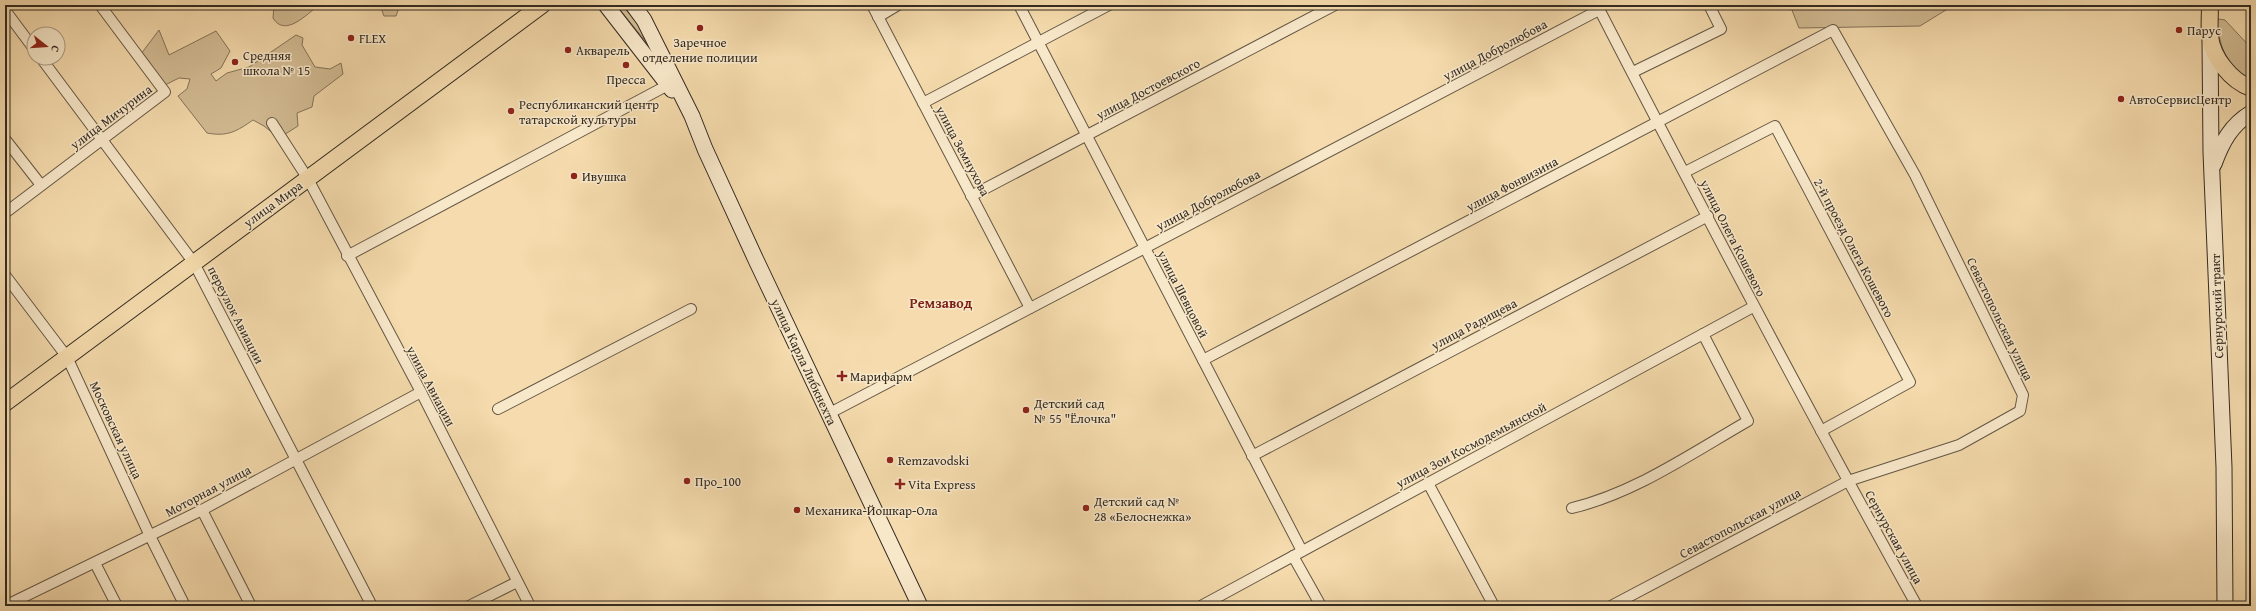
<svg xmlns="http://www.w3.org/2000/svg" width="2256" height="611" font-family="'Gentium Book Plus',serif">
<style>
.green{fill:#d4bd95;stroke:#84745b}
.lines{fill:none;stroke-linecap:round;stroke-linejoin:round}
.street-casing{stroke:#645744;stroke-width:12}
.secondary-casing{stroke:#342b21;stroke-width:17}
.primary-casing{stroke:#342b21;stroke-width:18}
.street{stroke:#f8e8ca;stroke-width:10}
.secondary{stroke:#f8e8ca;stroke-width:15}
.primary{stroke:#f5dbad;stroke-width:16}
.poi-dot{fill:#8f2418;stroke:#f8e8ca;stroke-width:1.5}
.labels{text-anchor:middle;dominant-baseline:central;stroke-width:3;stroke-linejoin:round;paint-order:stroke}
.poi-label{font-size:13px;fill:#342b21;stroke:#f8e8ca;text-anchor:start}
.street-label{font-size:13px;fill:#342b21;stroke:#f8e8ca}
.neighbourhood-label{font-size:14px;font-weight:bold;fill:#7a1f14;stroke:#f8e8ca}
</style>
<rect width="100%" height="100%" fill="#f5dbad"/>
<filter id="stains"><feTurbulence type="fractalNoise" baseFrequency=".005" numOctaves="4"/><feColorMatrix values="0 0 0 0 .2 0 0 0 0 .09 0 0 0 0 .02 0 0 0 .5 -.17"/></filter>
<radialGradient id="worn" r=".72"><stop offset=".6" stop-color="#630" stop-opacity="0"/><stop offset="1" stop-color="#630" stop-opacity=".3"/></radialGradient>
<g class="green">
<path d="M274 5H319C307 14 285 38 273 18Z"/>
<polygon points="380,5 400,5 396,16 384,16"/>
<polygon points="616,5 622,5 645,33 652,49"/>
<polygon points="1790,5 1954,5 1920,26 1799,28"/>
<path d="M2219 19 2225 20 2251 48V80C2226 69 2221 47 2216 22Z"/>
<path d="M159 30 169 55 216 31 230 51 221 68 211 74 216 81 227 73 249 67 296 35 303 38 302 45 315 67 330 69 341 63 343 74 314 96 312 107 297 113 298 126 279 138 264 126 253 120C237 131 228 137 207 133L178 96 187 89 190 79 179 78 163 86 141 54Z"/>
</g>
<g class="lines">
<g class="street-casing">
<g id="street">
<polyline points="872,5 1030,308"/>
<polyline points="1019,5 1302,551"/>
<path d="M1597 5C1701 207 1807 408 1917 606"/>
<polyline points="5,10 34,49"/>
<polyline points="878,17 898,5"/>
<polyline points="41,58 194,263 372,606"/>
<polyline points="1633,72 1721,29 1709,5"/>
<polyline points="923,103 1109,5"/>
<polyline points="272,123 308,179 421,392 530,606"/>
<polyline points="5,139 41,185"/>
<polyline points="1685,172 1775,126 1910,382 1821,431"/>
<polyline points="971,196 1335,5"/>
<polyline points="5,213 165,92 100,5"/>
<polyline points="347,256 668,85"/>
<polyline points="5,275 67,357 150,536 185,606"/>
<polyline points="1203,360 1833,30 1915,175 2023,395 2020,411 1959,445 1848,481 1611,606"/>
<polyline points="498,409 691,309"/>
<polyline points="828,414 1599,10"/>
<polyline points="1252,456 1708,216"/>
<polyline points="1428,483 1494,606"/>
<path d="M1572 508C1635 493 1692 453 1748 421L1703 334"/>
<polyline points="202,510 251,606"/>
<polyline points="1293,556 1321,606"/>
<polyline points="95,563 117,606"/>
<polyline points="5,606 202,510 421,392"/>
<polyline points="469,606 517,582"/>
<polyline points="1201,606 1753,307"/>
</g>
</g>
<g class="secondary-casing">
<g id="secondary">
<polyline points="606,5 672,90"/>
<polyline points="633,5 644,20 692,116 705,149 756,260 920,606"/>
<polyline points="2210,41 2211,152 2224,467 2225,606"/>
<path d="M2214 164C2222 142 2231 125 2251 113"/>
</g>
</g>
<g class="primary-casing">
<g id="primary">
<path d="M2210 5C2210 15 2209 26 2210 36 2212 57 2231 81 2251 88"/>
<polyline points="5,403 542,5"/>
</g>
</g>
<use href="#street" class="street"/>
<use href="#secondary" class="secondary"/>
<use href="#primary" class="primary"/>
</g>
<g class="poi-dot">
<circle cx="700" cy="28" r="4"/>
<circle cx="2179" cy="30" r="4"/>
<circle cx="351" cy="38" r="4"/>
<circle cx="568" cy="50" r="4"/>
<circle cx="235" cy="62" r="4"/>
<circle cx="626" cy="65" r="4"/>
<circle cx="2121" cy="99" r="4"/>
<circle cx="511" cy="111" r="4"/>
<circle cx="574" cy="176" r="4"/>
<path d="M840 370h4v4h4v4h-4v4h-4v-4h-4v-4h4z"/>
<circle cx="1026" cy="410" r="4"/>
<circle cx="890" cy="460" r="4"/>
<circle cx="687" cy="481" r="4"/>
<path d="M898 478h4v4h4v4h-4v4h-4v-4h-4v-4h4z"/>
<circle cx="1086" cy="508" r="4"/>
<circle cx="797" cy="510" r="4"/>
</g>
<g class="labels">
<g class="poi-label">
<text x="2187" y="30">Парус</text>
<text x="359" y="38">FLEX</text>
<text x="700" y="42" text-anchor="middle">Заречное<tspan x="700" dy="15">отделение полиции</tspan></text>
<text x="576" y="50">Акварель</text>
<text x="243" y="55">Средняя<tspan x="243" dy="15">школа № 15</tspan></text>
<text x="626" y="79" text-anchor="middle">Пресса</text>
<text x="2129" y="99">АвтоСервисЦентр</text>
<text x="519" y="104">Республиканский центр<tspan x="519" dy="15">татарской культуры</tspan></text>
<text x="582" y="176">Ивушка</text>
<text x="850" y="376">Марифарм</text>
<text x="1034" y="403">Детский сад<tspan x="1034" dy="15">№ 55 "Ёлочка"</tspan></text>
<text x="898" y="460">Remzavodski</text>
<text x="695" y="481">Про_100</text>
<text x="908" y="484">Vita Express</text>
<text x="1094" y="501">Детский сад №<tspan x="1094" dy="15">28 «Белоснежка»</tspan></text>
<text x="805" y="510">Механика-Йошкар-Ола</text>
</g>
<g class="street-label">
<text transform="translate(1495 50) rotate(-28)">улица Добролюбова</text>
<text transform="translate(1148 89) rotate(-28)">улица Достоевского</text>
<text transform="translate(111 117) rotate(-37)">улица Мичурина</text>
<text transform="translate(963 151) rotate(62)">улица Земнухова</text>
<text transform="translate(1512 184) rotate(-28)">улица Фонвизина</text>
<text transform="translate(1208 200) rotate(-28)">улица Добролюбова</text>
<text transform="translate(273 204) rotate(-36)">улица Мира</text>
<text transform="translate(1733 238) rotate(63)">улица Олега Кошевого</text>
<text transform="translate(1854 248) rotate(62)">2-й проезд Олега Кошевого</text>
<text transform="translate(1183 294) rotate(63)">улица Шевцовой</text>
<text transform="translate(2217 306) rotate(-92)">Сернурский тракт</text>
<text transform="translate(236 315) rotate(63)">переулок Авиации</text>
<text transform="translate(2000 319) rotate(64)">Севастопольская улица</text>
<text transform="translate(1474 324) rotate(-28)">улица Радищева</text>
<text transform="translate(804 362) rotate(65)">улица Карла Либкнехта</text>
<text transform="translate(431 386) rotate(62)">улица Авиации</text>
<text transform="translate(116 430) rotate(65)">Московская улица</text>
<text transform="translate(1471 445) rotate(-28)">улица Зои Космодемьянской</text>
<text transform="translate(208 491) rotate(-28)">Моторная улица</text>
<text transform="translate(1740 523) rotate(-28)">Севастопольская улица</text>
<text transform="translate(1894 537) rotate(61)">Сернурская улица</text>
</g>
<g class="neighbourhood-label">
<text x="941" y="303">Ремзавод</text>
</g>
</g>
<rect width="2256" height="611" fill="none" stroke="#f5dbad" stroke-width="20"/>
<rect x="6" y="6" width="2244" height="599" fill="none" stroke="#342b21" stroke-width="2"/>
<rect x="10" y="10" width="2236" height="591" fill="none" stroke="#342b21"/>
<g transform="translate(46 46) rotate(107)"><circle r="19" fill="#f8e8ca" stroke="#aa9c86"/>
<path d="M0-3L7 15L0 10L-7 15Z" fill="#8f2418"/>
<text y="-6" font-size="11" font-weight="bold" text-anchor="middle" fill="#342b21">С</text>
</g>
<rect width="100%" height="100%" filter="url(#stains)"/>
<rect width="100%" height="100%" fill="url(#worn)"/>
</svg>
